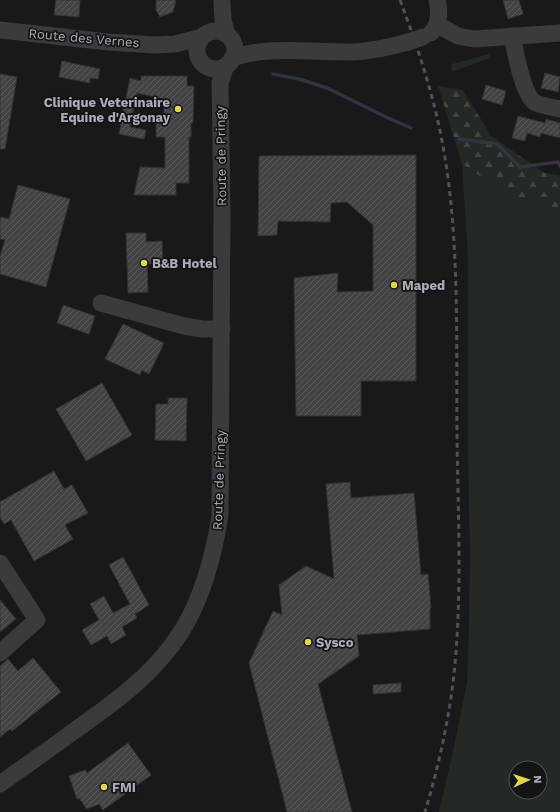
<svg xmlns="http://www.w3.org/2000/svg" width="560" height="812" font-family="'Work Sans',sans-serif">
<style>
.grass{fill:#232a25;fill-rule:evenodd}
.forest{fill:url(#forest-firs)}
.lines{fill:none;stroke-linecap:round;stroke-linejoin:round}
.stream{stroke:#31353f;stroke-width:3.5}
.building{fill:url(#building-hatch);stroke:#333336}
.minor{stroke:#3a3a3f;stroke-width:17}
.rail{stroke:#515158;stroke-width:3;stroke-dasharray:5 4;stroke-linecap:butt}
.minor-bridge{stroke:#3a3a3f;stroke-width:17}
.poi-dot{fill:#e1d849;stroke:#141315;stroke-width:1.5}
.labels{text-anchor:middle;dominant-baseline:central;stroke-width:3.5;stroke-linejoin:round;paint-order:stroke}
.street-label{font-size:13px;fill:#acacb9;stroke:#141315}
.poi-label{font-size:13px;font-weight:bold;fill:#acacb9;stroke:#141315;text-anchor:start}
</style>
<defs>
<pattern id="forest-firs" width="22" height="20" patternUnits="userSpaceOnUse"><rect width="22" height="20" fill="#232a25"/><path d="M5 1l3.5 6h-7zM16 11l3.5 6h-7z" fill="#404643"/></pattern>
<pattern id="building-hatch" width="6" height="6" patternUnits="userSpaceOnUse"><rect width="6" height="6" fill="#434247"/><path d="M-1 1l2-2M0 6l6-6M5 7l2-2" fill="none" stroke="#5b5b5f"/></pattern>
</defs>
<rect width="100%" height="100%" fill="#19181a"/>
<g class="grass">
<polygon points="489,54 489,58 452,72 452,64"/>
<path d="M462 164 504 192 560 211V812H439L452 756 467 682 469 624 470 554 468 457V257ZM516 768H540V792H516Z"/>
</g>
<polygon class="forest" points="438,86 463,90 491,136 545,173 560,175 560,211 504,192 462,164"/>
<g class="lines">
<g class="stream">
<polyline points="273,74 299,79 327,88 386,117 411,128"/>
<polyline points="459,139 497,144 520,167 558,162 560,166"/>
</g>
</g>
<g class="building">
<polygon points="56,0 80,0 79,17 54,15"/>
<polygon points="156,0 176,0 173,12 160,17 156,10"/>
<polygon points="503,0 519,0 523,14 508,19"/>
<polygon points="62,61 100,69 98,79 90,78 90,83 59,77"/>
<polygon points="545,73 560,77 558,92 541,88"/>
<polygon points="0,74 17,77 5,149 0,149"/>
<polygon points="141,76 187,76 187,86 194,86 193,123 191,123 191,137 189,137 189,183 176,183 176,195 134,195 140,167 165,168 165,137 156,137 156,115 164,115 164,99 137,93 130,127 146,130 144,139 119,134 130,78 141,81"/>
<polygon points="486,85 506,91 502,105 482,99"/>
<polygon points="518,116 545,123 546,119 560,123 560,138 541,133 540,137 527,133 525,141 512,138"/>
<polygon points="416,155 416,381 361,381 361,416 296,416 294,278 338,273 337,292 373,291 373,225 347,202 331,203 330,222 278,221 277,235 258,236 259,156"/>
<polygon points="18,185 70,199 46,287 0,274 0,256 5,240 0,239 0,222 1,217 9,219"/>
<polygon points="126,233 146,233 146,242 162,241 163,263 147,264 148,292 128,293"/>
<polygon points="63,305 95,316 89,334 57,323"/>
<polygon points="123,324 164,343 149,374 142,370 140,375 105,359"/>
<polygon points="102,383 132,435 86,461 56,409"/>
<polygon points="168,398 187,398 186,441 155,440 156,404 168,404"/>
<polygon points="54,471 64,489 72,485 88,513 65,525 73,539 34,561 11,520 4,524 0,517 0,502"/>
<polygon points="350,482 351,498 414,493 421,575 428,574 431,608 430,608 430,629 357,635 359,656 318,684 352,812 287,812 249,663 273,611 282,615 279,585 306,566 334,579 326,484"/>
<polygon points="123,557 149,605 135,614 137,618 122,627 126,635 111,644 107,636 91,645 82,630 99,620 90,604 104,596 113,613 130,604 109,565"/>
<polygon points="0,600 16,619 0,632"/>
<polygon points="33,658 61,692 12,731 10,729 0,737 0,666 8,659 18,671"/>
<polygon points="401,683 401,692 373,694 373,685"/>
<polygon points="128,743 151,775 103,810 99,804 87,809 79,798 77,799 69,776 85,770 87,773"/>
</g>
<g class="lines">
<g class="minor">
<polyline points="222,0 223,20 227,35"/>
<polyline points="438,25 458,36 474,39 560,33"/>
<polyline points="0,30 108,42 154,45 175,44 202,37"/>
<circle cx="216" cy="50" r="19"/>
<path d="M431 33C440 24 440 12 437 0"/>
<path d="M512 36C515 50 523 97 536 103 543 106 552 107 560 109"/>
<path d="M232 58C269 45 315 53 354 52 373 51 390 47 408 42"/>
<polyline points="101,303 184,326 202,329 222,329"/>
<polyline points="0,563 37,620 0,653"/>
<path d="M0 784C25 766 50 749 74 731 117 701 161 669 187 622 205 589 214 553 220 516L222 211 220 83 226 65"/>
</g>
<path class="rail" d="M400 0C418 48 434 96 443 146 460 240 456 340 457 435 458 520 463 606 452 691 446 732 437 772 425 812"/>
<polyline class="minor-bridge" points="408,42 423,37"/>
</g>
<g class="poi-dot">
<circle cx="178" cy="109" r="4"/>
<circle cx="144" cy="263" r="4"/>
<circle cx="394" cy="285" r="4"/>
<circle cx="308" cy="642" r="4"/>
<circle cx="104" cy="787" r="4"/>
</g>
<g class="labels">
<g class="street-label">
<text transform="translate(84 38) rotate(5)">Route des Vernes</text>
<text transform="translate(221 156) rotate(-91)">Route de Pringy</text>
<text transform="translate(219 480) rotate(-88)">Route de Pringy</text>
</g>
<g class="poi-label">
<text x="170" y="102" text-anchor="end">Clinique Veterinaire<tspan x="170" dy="15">Equine d'Argonay</tspan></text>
<text x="152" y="263">B&amp;B Hotel</text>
<text x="402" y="285">Maped</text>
<text x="316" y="642">Sysco</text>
<text x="112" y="787">FMI</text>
</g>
</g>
<g transform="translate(528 780) rotate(87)"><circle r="19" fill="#141315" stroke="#515057"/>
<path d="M0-3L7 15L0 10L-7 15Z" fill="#e1d849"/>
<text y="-6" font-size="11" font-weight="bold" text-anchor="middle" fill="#acacb9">N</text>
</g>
</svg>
